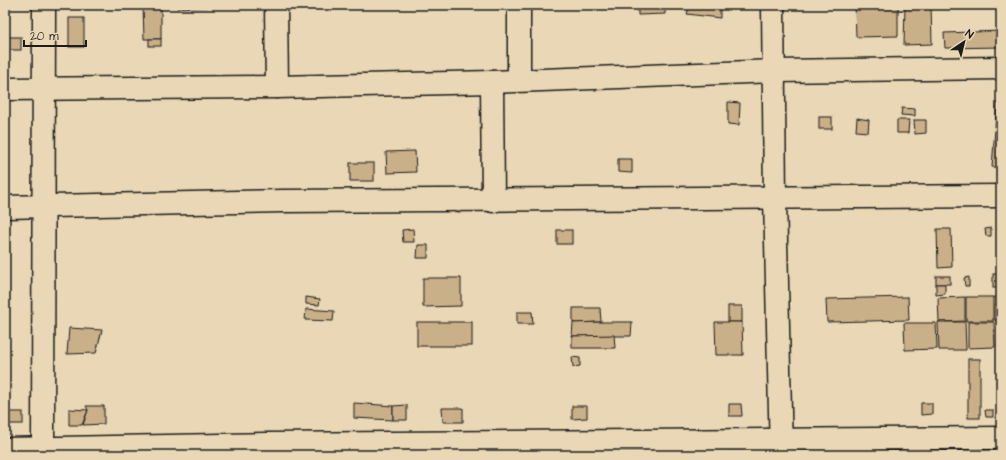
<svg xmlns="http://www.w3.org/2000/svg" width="1006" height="460" font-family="'Architects Daughter',sans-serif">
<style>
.building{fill:#cab088;stroke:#1c1c1c}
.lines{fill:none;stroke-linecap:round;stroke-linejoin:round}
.minor-casing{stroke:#1c1c1c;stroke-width:25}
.minor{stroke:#e9d7b5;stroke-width:22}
</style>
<rect width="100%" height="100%" fill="#e9d7b5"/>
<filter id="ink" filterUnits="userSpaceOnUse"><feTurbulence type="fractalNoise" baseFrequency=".025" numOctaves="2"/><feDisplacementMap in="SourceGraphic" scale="8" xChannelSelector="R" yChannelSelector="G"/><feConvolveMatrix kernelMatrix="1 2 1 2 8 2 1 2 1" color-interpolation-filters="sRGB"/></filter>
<g filter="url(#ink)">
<g class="building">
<polygon points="143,5 161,5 161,39 144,39"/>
<polygon points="177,5 207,5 207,7 177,8"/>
<polygon points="638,5 665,5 665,14 638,15"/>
<polygon points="690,5 720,5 720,18 687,14"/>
<polygon points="855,5 898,5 898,36 856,37"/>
<polygon points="905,5 931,5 932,44 904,45"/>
<rect x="69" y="18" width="15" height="29"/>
<polygon points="1001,31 1001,47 945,48 944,33"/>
<rect x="5" y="37" width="16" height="13"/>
<rect x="149" y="39" width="12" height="7"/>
<polygon points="728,102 740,103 739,125 728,124"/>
<polygon points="997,103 1001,103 1001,168 992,167"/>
<polygon points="902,108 915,109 915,116 901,115"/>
<rect x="819" y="117" width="13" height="12"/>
<polygon points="857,118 869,120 868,132 856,131"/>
<polygon points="897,120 909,120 908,133 897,133"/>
<polygon points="914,120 926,120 926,133 915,134"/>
<polygon points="415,151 416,172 387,173 386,152"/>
<polygon points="618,159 632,159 632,173 618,172"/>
<rect x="350" y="163" width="24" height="18"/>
<polygon points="991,228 991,236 986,236 985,229"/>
<polygon points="413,229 414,242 403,242 402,230"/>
<polygon points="937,229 951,229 952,267 938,268"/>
<rect x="557" y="230" width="15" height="14"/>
<polygon points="418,245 428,245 428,258 417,258"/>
<rect x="993" y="274" width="8" height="14"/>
<rect x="936" y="276" width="14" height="8"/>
<polygon points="969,277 969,286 965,286 964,278"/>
<polygon points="423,278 461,278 461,306 423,307"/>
<polygon points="936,284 945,284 945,294 936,295"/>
<polygon points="306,297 320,299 319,305 306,304"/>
<polygon points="908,297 909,320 827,322 826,299"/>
<polygon points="965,297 965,321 939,322 938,298"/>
<rect x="966" y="297" width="27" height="24"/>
<polygon points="994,297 1001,297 1001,321 994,320"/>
<rect x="728" y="306" width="14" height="16"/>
<polygon points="573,308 600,308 601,322 573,323"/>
<polygon points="306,309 334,311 333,321 305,320"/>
<polygon points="517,312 532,312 533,324 517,324"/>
<rect x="417" y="322" width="55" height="24"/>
<polygon points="601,322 632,322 631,336 572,336 573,323"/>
<polygon points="715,322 742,322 743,355 716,355"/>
<polygon points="938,322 965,322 966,350 939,350"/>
<polygon points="968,322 994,322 995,347 968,348"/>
<polygon points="904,323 936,323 937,349 905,350"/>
<polygon points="69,328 102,330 96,353 67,354"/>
<polygon points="614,335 615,348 572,348 572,336"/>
<polygon points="572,357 580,358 580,366 573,367"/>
<rect x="968" y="359" width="12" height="59"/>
<polygon points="997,384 1001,384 1001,416 998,416"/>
<polygon points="354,403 393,406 393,420 354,418"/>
<polygon points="921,403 932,403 932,414 921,415"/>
<polygon points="729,404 741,404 742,416 729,416"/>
<polygon points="407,405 407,420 393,420 393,406"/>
<polygon points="86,406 104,406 104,424 83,425 88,410"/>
<polygon points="572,406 587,406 587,418 572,419"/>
<polygon points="442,408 463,408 463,422 443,422"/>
<polygon points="69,409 88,410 82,425 69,425"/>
<polygon points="985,410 993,410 993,417 986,417"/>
<rect x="9" y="412" width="14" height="12"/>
</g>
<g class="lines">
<g class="minor-casing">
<g id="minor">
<polyline points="276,5 277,87"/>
<polyline points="519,5 519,80"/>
<polyline points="773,5 775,198 781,454"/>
<polyline points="492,82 493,201"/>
<polyline points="5,89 277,87 492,82 775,71 1001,68"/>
<polyline points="5,207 282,201 1001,196"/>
<polyline points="5,449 268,444 1001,438"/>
<polyline points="43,455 44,5"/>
</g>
</g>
<use href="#minor" class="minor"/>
</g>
</g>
<rect width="1006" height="460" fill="none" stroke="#e9d7b5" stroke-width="20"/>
<rect x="10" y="10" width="986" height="440" fill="none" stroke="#1c1c1c" stroke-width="1.5" filter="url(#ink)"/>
<g transform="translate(964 42) rotate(35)" stroke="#e9d7b5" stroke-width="3" paint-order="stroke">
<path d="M0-3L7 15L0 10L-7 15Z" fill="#1c1c1c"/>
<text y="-6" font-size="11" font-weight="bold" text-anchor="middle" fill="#1c1c1c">N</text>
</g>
<path d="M24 40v6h62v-6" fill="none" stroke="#1c1c1c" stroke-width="2"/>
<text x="30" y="40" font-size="12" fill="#1c1c1c" stroke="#e9d7b5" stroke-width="3" paint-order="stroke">20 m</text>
</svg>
